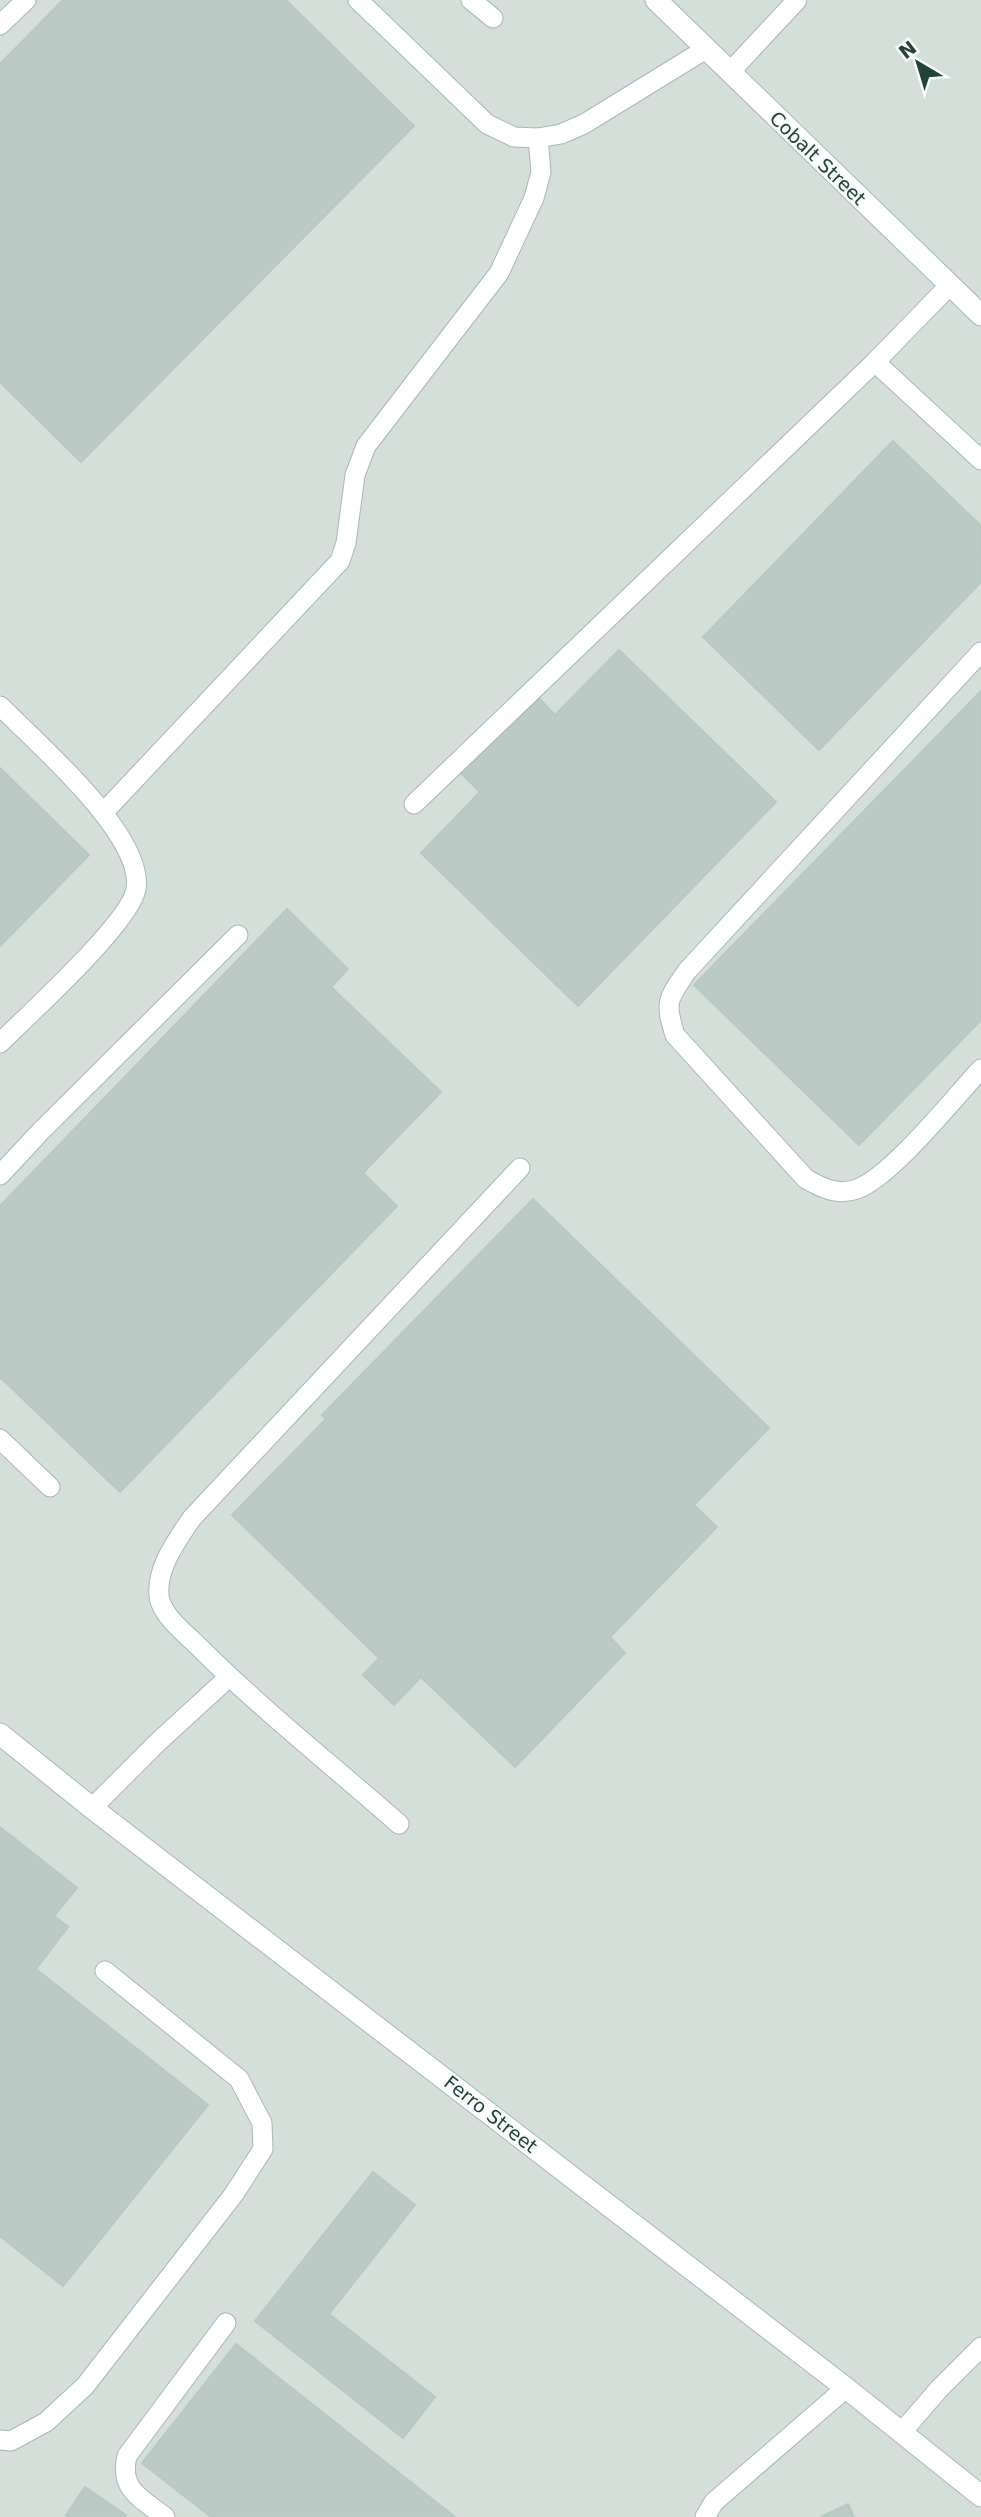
<svg xmlns="http://www.w3.org/2000/svg" width="981" height="2517" font-family="'DejaVu Sans',sans-serif">
<style>
.built{fill:#d4dfda}
.building{fill:#bbcac4;stroke:#b8c9c2;stroke-width:2}
.lines{fill:none;stroke-linecap:round;stroke-linejoin:round}
.service-casing{stroke:#a8b8b2;stroke-width:21}
.minor-casing{stroke:#a8b8b2;stroke-width:23}
.service{stroke:#fff;stroke-width:19}
.minor{stroke:#fff;stroke-width:21}
.labels{text-anchor:middle;dominant-baseline:central;stroke-width:5;stroke-linejoin:round;paint-order:stroke}
.street-label{font-size:19px;fill:#24423a;stroke:#f7fbf9}
</style>
<rect width="100%" height="100%" fill="#e6efeb"/>
<rect class="built" x="0" y="0" width="981" height="2517"/>
<g class="building">
<polygon points="63,0 286,0 414,126 81,462 0,382 0,64"/>
<polygon points="893,441 981,526 981,556 979,558 981,560 981,582 819,750 703,637"/>
<polygon points="619,650 776,802 578,1006 421,853 480,792 459,771 535,694 555,715"/>
<polygon points="981,691 981,1020 859,1145 694,985"/>
<polygon points="0,768 89,855 0,946"/>
<polygon points="287,909 348,969 331,987 441,1092 363,1173 397,1206 120,1492 0,1377 0,1206"/>
<polygon points="533,1199 769,1428 694,1505 717,1527 610,1637 625,1653 515,1767 421,1677 394,1705 363,1675 379,1658 232,1515 326,1419 322,1415"/>
<polygon points="0,1827 77,1888 54,1916 68,1927 36,1969 208,2105 63,2286 0,2236"/>
<polygon points="373,2172 415,2205 329,2314 435,2397 403,2438 255,2321"/>
<polygon points="236,2344 455,2517 211,2517 142,2463"/>
<polygon points="85,2487 126,2515 125,2517 69,2517 66,2515"/>
<polygon points="848,2504 854,2517 821,2517"/>
</g>
<g class="lines">
<g class="service-casing">
<g id="service">
<polyline points="358,0 487,124 514,137 538,138 561,134 584,124 706,49"/>
<polyline points="471,0 493,18"/>
<polyline points="0,25 26,0"/>
<polyline points="730,72 797,0"/>
<polyline points="875,362 981,460"/>
<path d="M981 652 687 971C668 999 664 1001 675 1035L806 1179C822 1188 838 1196 857 1189 892 1176 953 1099 981 1069"/>
<path d="M0 706C36 742 145 836 136 889 131 922 28 1015 0 1043"/>
<polyline points="414,804 875,362 950,285"/>
<polyline points="103,813 340,561 346,543 355,475 366,446 499,273 534,198 541,172 538,138"/>
<polyline points="0,1175 40,1132 238,935"/>
<polyline points="0,1439 50,1487"/>
<polyline points="92,1808 158,1742 229,1677"/>
<path d="M399 1824C332 1765 261 1709 198 1646 185 1633 166 1619 160 1601 153 1572 177 1540 192 1518L520 1168"/>
<polyline points="901,2433 939,2389 981,2347"/>
<polyline points="0,2440 11,2441 46,2422 85,2386 234,2194 263,2149 262,2123 239,2079 105,1971"/>
<path d="M165 2517C141 2498 119 2490 127 2456L226 2323"/>
<polyline points="705,2517 714,2502 846,2388"/>
</g>
</g>
<g class="minor-casing">
<g id="minor">
<polyline points="656,0 981,315"/>
<polyline points="0,1734 92,1808 846,2388 981,2496"/>
</g>
</g>
<use href="#service" class="service"/>
<use href="#minor" class="minor"/>
</g>
<g class="labels">
<g class="street-label">
<text transform="translate(818 158) rotate(44)">Cobalt Street</text>
<text transform="translate(491 2114) rotate(38)">Ferro Street</text>
</g>
</g>
<g transform="translate(918 63) rotate(322)" stroke="#f7fbf9" stroke-width="5" paint-order="stroke">
<path d="M0-5L12 26L0 18L-12 26Z" fill="#24423a"/>
<text y="-10" font-size="19" font-weight="bold" text-anchor="middle" fill="#24423a">N</text>
</g>
</svg>
